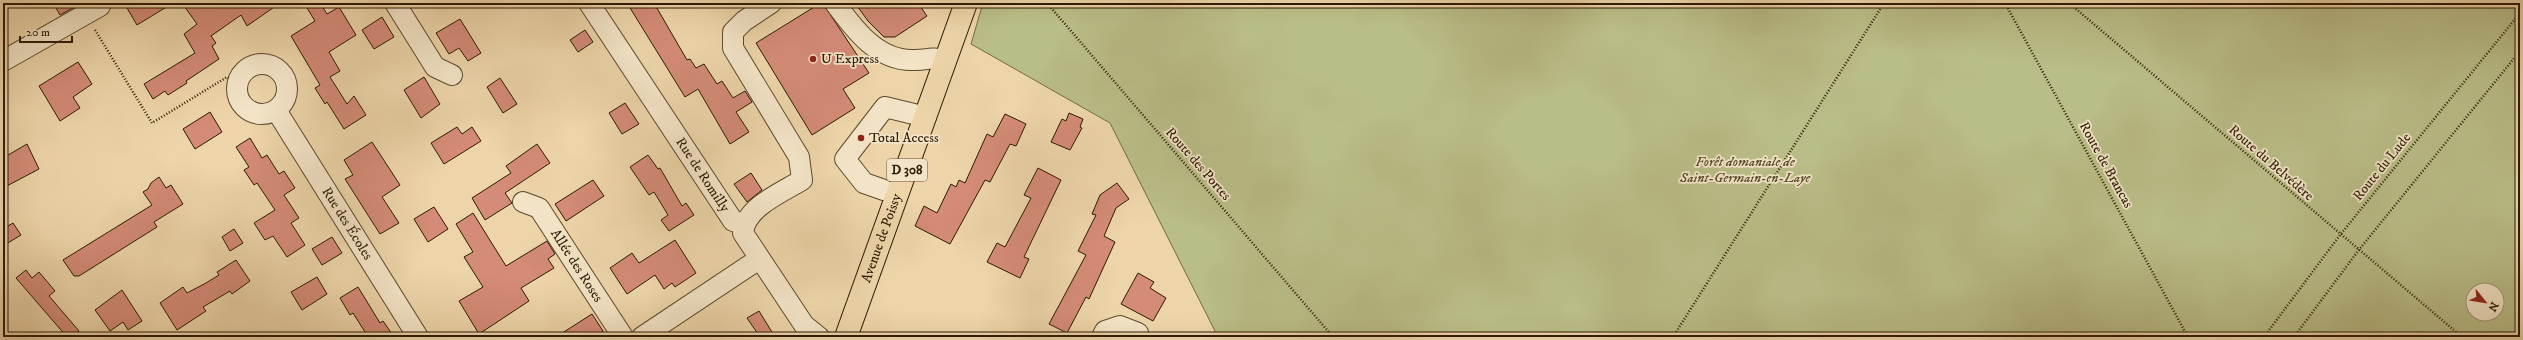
<svg xmlns="http://www.w3.org/2000/svg" width="2523" height="340" font-family="'IM FELL DW Pica',serif">
<style>
.green{fill:#b9bd87;stroke:#726c45;fill-rule:evenodd}
.building{fill:#d48b77;stroke:#2c1a03}
.lines{fill:none;stroke-linecap:round;stroke-linejoin:round}
.minor-casing{stroke:#5c492c;stroke-width:22}
.major-casing{stroke:#2c1a03;stroke-width:24}
.path{stroke:#2c1a03;stroke-width:2.5;stroke-dasharray:1 2;stroke-linecap:butt}
.minor{stroke:#f3e4c7;stroke-width:20}
.major{stroke:#edd5a9;stroke-width:22}
.poi-dot{fill:#8f2418;stroke:#f3e4c7;stroke-width:1.5}
.labels{text-anchor:middle;dominant-baseline:central;stroke-width:3.5;stroke-linejoin:round;paint-order:stroke}
.shield{fill:#f3e4c7;stroke:#68573e;stroke-width:1}
.shield-label{font-size:13px;font-weight:bold;fill:#2c1a03}
.poi-label{font-size:14px;fill:#2c1a03;stroke:#f3e4c7;text-anchor:start}
.park-label{font-size:14px;font-style:italic;fill:#564b2b;stroke:#f3e4c7}
.street-label{font-size:14px;fill:#2c1a03;stroke:#f3e4c7}
</style>
<rect width="100%" height="100%" fill="#edd5a9"/>
<filter id="stains"><feTurbulence type="fractalNoise" baseFrequency=".005" numOctaves="4"/><feColorMatrix values="0 0 0 0 .2 0 0 0 0 .09 0 0 0 0 .02 0 0 0 .5 -.17"/></filter>
<radialGradient id="worn" r=".72"><stop offset=".6" stop-color="#630" stop-opacity="0"/><stop offset="1" stop-color="#630" stop-opacity=".3"/></radialGradient>
<path class="green" d="M983 3H2520V337H1218L1110 123 971 44ZM2473 290H2497V314H2473Z"/>
<g class="building">
<polygon points="53,3 82,3 60,15"/>
<polygon points="124,3 173,3 137,25"/>
<polygon points="182,3 280,3 247,26 241,15 211,36 216,43 212,46 219,59 186,81 187,83 168,95 165,91 153,99 144,84 195,53 184,34 197,24"/>
<polygon points="304,3 320,3 327,14 339,7 356,35 329,52 340,71 330,77 347,104 354,96 366,115 344,129 327,102 325,104 315,88 320,85 291,36 315,21"/>
<polygon points="627,3 654,3 687,60 690,59 696,68 704,64 717,84 722,81 733,98 745,91 752,102 736,112 749,132 730,144 698,89 685,97"/>
<polygon points="855,3 918,3 927,16 895,37 884,37 868,21"/>
<polygon points="819,4 821,7 824,5 869,73 843,89 855,108 812,135 756,43"/>
<polygon points="382,17 394,37 374,49 362,30"/>
<polygon points="460,19 481,53 468,61 459,48 449,54 436,33"/>
<polygon points="585,30 593,42 578,52 570,40"/>
<polygon points="78,62 92,84 73,97 80,108 60,121 39,86"/>
<polygon points="424,77 440,104 421,118 404,90"/>
<polygon points="500,78 517,104 503,113 487,87"/>
<polygon points="625,103 639,124 622,134 609,113"/>
<polygon points="210,112 222,132 195,149 183,129"/>
<polygon points="1069,113 1083,119 1080,127 1082,128 1070,150 1051,142 1062,119 1066,121"/>
<polygon points="1005,114 1026,124 1016,146 1010,144 990,182 985,180 950,244 915,226 924,206 937,213 951,184 956,187 959,180 965,183 987,134 993,137"/>
<polygon points="457,127 462,134 472,127 481,141 444,164 431,143"/>
<polygon points="250,138 262,158 267,155 279,174 284,171 295,188 284,195 299,218 291,223 305,245 287,257 273,236 265,240 254,223 275,210 257,183 254,185 244,170 249,167 236,147"/>
<polygon points="372,142 400,185 382,197 399,223 380,234 345,179 353,175 344,160"/>
<polygon points="27,144 39,169 3,188 3,158"/>
<polygon points="537,144 550,163 505,193 512,203 485,220 472,198 511,173 506,166"/>
<polygon points="648,155 658,169 660,168 682,206 686,203 694,215 669,231 661,220 668,215 654,192 649,195 630,167"/>
<polygon points="1038,168 1061,180 1024,257 1029,259 1020,278 987,262 997,243 1005,247 1031,198 1024,195"/>
<polygon points="751,173 762,190 747,202 734,184"/>
<polygon points="159,177 166,188 171,185 183,204 154,222 157,227 79,276 74,276 63,260 152,205 143,192 148,189 151,183"/>
<polygon points="593,180 604,196 566,221 555,204"/>
<polygon points="1117,183 1129,199 1116,208 1104,236 1115,242 1089,299 1086,297 1067,333 1049,324 1086,255 1078,251 1096,215 1092,214 1100,195"/>
<polygon points="434,207 448,229 428,242 414,219"/>
<polygon points="473,213 506,266 547,241 555,254 548,259 554,268 521,288 529,301 479,334 459,301 483,287 464,257 473,252 456,224"/>
<polygon points="13,223 21,235 3,246 3,229"/>
<polygon points="234,229 243,243 230,251 222,237"/>
<polygon points="332,237 342,253 322,265 312,249"/>
<polygon points="675,240 696,273 675,287 672,283 664,289 655,275 627,294 610,268 632,253 639,263"/>
<polygon points="236,260 250,281 232,294 230,291 203,307 206,311 177,330 160,303 183,287 187,293 206,283 219,275 217,272"/>
<polygon points="26,270 32,278 39,272 55,291 49,296 79,331 72,337 67,337 16,278"/>
<polygon points="1138,273 1154,282 1150,288 1166,298 1153,321 1121,304"/>
<polygon points="317,277 327,294 302,310 291,292"/>
<polygon points="358,287 380,323 383,321 394,337 358,337 365,332 353,313 350,315 340,298"/>
<polygon points="122,290 142,321 128,330 123,322 110,331 95,310"/>
<polygon points="759,311 775,337 760,337 747,318"/>
<polygon points="592,314 603,331 593,337 556,337"/>
</g>
<g class="lines">
<g class="minor-casing">
<g id="minor">
<polyline points="395,3 435,67 452,75"/>
<path id="s1" d="M589 3 733 221 744 224"/>
<path d="M771 3 744 21 733 32V48L799 157 802 180C783 192 745 207 743 233L804 325 819 337"/>
<path d="M835 3C854 29 878 62 915 60 930 60 929 56 945 61"/>
<polyline points="3,61 100,6 101,3"/>
<circle cx="262" cy="89" r="25"/>
<path id="s2" d="M276 110 418 337"/>
<polyline points="884,190 864,183 845,159 885,107 926,117"/>
<path id="s3" d="M523 202 539 208 623 337"/>
<polyline points="642,337 759,259"/>
<polyline points="1102,337 1105,331 1120,326 1138,333"/>
</g>
</g>
<g class="major-casing">
<g id="major">
<path id="s4" d="M846 337 966 3"/>
</g>
</g>
<g class="path">
<polyline points="1047,3 1333,337"/>
<polyline points="2005,3 2188,337"/>
<polyline points="2069,3 2462,337"/>
<polyline points="95,30 152,123 227,77 238,83"/>
<polyline points="1673,337 1884,3"/>
<polyline points="2264,337 2340,235 2520,13"/>
<polyline points="2294,337 2358,251 2520,51"/>
</g>
<use href="#minor" class="minor"/>
<use href="#major" class="major"/>
</g>
<g class="poi-dot">
<circle cx="813" cy="59" r="4"/>
<circle cx="861" cy="138" r="4"/>
</g>
<g class="labels">
<rect class="shield" x="887" y="159" width="40" height="22" rx="3"/>
<g class="shield-label">
<text x="907" y="170">D 308</text>
</g>
<g class="poi-label">
<text x="821" y="59">U Express</text>
<text x="869" y="138">Total Access</text>
</g>
<g class="park-label">
<text x="1745" y="162">Forêt domaniale de<tspan x="1745" dy="16">Saint-Germain-en-Laye</tspan></text>
</g>
<g class="street-label">
<text transform="translate(2271 163) rotate(41)">Route du Belvédère</text>
<text transform="translate(1198 164) rotate(49)">Route des Portes</text>
<text transform="translate(2106 165) rotate(61)">Route de Brancas</text>
<text transform="translate(2382 167) rotate(-51)">Route du Lude</text>
<text stroke="none"><textPath href="#s1" startOffset="206">Rue de Romilly</textPath></text>
<text stroke="none"><textPath href="#s2" startOffset="134">Rue des Écoles</textPath></text>
<text stroke="none"><textPath href="#s4" startOffset="105">Avenue de Poissy</textPath></text>
<text stroke="none"><textPath href="#s3" startOffset="86">Allée des Roses</textPath></text>
</g>
</g>
<rect width="2523" height="340" fill="none" stroke="#edd5a9" stroke-width="16"/>
<rect x="4" y="4" width="2515" height="332" fill="none" stroke="#2c1a03" stroke-width="2"/>
<rect x="8" y="8" width="2507" height="324" fill="none" stroke="#2c1a03"/>
<g transform="translate(2485 302) rotate(120)"><circle r="19" fill="#f3e4c7" stroke="#a39379"/>
<path d="M0-3L7 15L0 10L-7 15Z" fill="#8f2418"/>
<text y="-6" font-size="11" font-weight="bold" text-anchor="middle" fill="#2c1a03">N</text>
</g>
<path d="M20 36v6h52v-6" fill="none" stroke="#2c1a03" stroke-width="2"/>
<text x="26" y="36" font-size="12" fill="#2c1a03" stroke="#f3e4c7" stroke-width="3" paint-order="stroke">20 m</text>
<rect width="100%" height="100%" filter="url(#stains)"/>
<rect width="100%" height="100%" fill="url(#worn)"/>
</svg>
